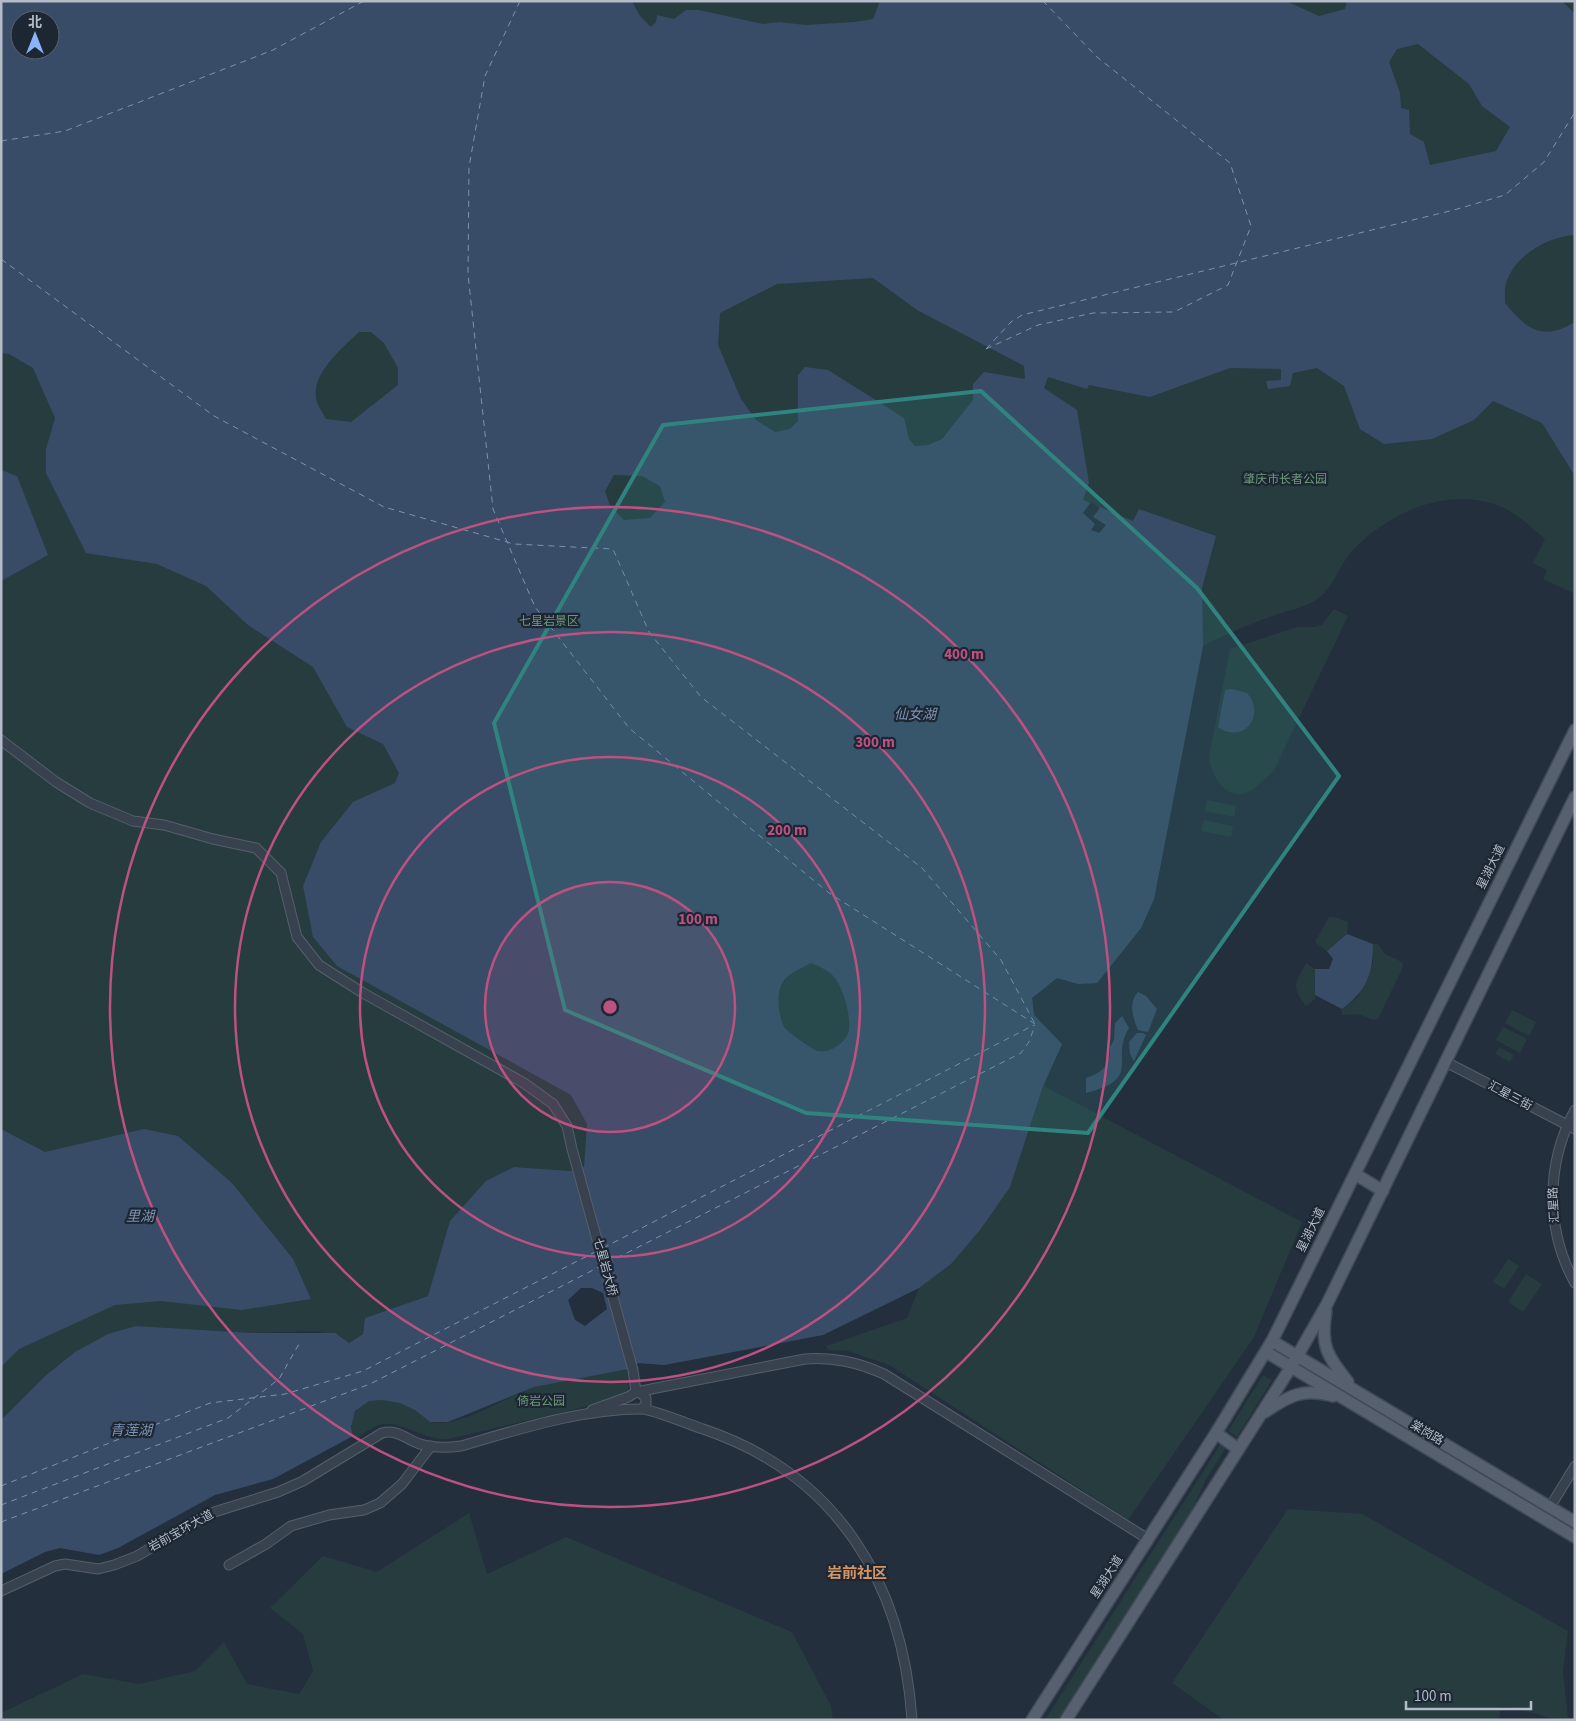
<svg xmlns="http://www.w3.org/2000/svg" width="1576" height="1721" font-family="'Source Sans 3','Noto Sans SC',sans-serif">
<style>
.green{fill:#263c3f;fill-rule:evenodd}
.water{fill:#394c67;fill-rule:evenodd}
.pier{fill:#242f3e}
.lines{fill:none;stroke-linecap:round;stroke-linejoin:round}
.ferry{stroke:#7c92b1;stroke-width:1;stroke-dasharray:6 5;stroke-linecap:butt}
.minor-casing{stroke:#565f6c;stroke-width:11}
.major-casing{stroke:#414a57;stroke-width:14}
.minor{stroke:#38414e;stroke-width:9}
.major{stroke:#56606e;stroke-width:11}
.marked{fill:#308480;fill-opacity:0.2;stroke:#308480;stroke-width:4;stroke-linejoin:round}
.ring{fill:none;stroke:#bd5182;stroke-width:2.5}
.labels{text-anchor:middle;dominant-baseline:central;stroke-width:4.5;stroke-linejoin:round;paint-order:stroke}
.park-label{font-size:12px;fill:#6b9a76;stroke:#1d2633}
.street-label{font-size:12px;fill:#b4bcc9;stroke:#1d2633}
.water-label{font-size:14px;font-style:italic;fill:#7c92b1;stroke:#1d2633}
.quarter-label{font-size:15px;font-weight:bold;fill:#d59563;stroke:#1d2633}
.centre{fill:#bd5182;stroke:#1d2633;stroke-width:2.5}
.ring-label{font-size:15px;text-anchor:middle;font-weight:bold;fill:#bd5182;stroke:#1d2633;stroke-width:4.5;stroke-linejoin:round;paint-order:stroke}
</style>
<rect width="100%" height="100%" fill="#242f3e"/>
<g class="green">
<path d="M1 1H1575V594L1543 579 1547 570 1533 563 1545 539C1531 527 1517 513 1499 506 1448 486 1390 512 1354 549 1340 563 1335 585 1319 598 1306 608 1288 610 1273 616 1249 624 1226 635 1203 646L1154 899 1141 928 1097 983 1078 984 1057 978 1032 998 1034 1015 1062 1044 1044 1086 1302 1222 1254 1337 1128 1520 889 1365 848 1351 828 1350 826 1346 907 1318 919 1288 823 1335 664 1365 639 1363 628 1369V1390L614 1400 448 1439C424 1441 398 1418 379 1425 371 1427 362 1435 355 1439 347 1425 353 1407 369 1401 383 1396 404 1402 416 1410 421 1414 426 1420 431 1422 459 1429 507 1396 534 1387 543 1384 556 1384 563 1378 582 1364 598 1345 615 1328L572 1171 514 1167 436 1275 428 1296 365 1318 363 1334 349 1343 318 1331 252 1333 136 1326 75 1352 45 1376 1 1420ZM20 20H50V50H20Z"/>
<path d="M1334 609 1348 616 1273 772C1266 777 1259 785 1252 790 1228 805 1210 776 1209 756L1230 649 1297 627H1314L1322 625Z"/>
<polygon points="1207,800 1236,806 1234,817 1205,811"/>
<polygon points="1204,820 1233,826 1231,837 1201,831"/>
<polygon points="1329,917 1334,917 1348,922 1347,934 1327,951 1315,942"/>
<polygon points="1373,944 1378,944 1385,954 1402,962 1403,967 1378,1019 1373,1020 1358,1014 1342,1015 1342,1009 1358,997 1373,962"/>
<path d="M1306 963 1315 969 1316 972 1315 999 1306 1006C1291 986 1295 984 1306 963Z"/>
<polygon points="1512,1010 1536,1022 1529,1036 1505,1023"/>
<polygon points="1503,1027 1527,1039 1520,1053 1496,1040"/>
<polygon points="1499,1047 1514,1055 1510,1062 1495,1054"/>
<polygon points="1508,1259 1519,1266 1504,1289 1493,1282"/>
<polygon points="1526,1274 1542,1284 1523,1312 1508,1302"/>
<polygon points="1263,1375 1272,1380 1237,1437 1228,1431"/>
<polygon points="1222,1442 1227,1446 1205,1481 1191,1513 1058,1720 1045,1720"/>
<path d="M1288 1509 1362 1514 1568 1631 1563 1671 1568 1720C1545 1720 1524 1707 1501 1707L1499 1720H1224L1172 1683Z"/>
<polygon points="469,1513 487,1574 566,1537 792,1632 831,1706 833,1720 2,1720 3,1712 83,1674 139,1684 195,1671 224,1642 247,1684 299,1694 313,1671 303,1634 270,1608 323,1556 377,1572"/>
</g>
<g class="water">
<path d="M1 1H632L640 16 651 27 656 22 657 15 674 19 686 10H699L763 24 779 22 805 25 855 22 873 19 880 1H1286L1319 16 1345 9 1347 1H1562L1575 14V235C1547 237 1515 255 1506 283 1504 289 1505 296 1505 303 1526 329 1542 342 1575 322V476L1542 423 1493 401 1474 420 1432 439 1384 444 1360 429 1344 386 1317 368 1293 373 1290 386 1268 389 1266 381 1281 380V369L1230 368 1150 397 1089 385 1087 389 1048 377 1044 388 1077 410 1089 483 1083 500 1133 521 1139 509 1216 536 1202 588 1203 646 1154 899 1141 928 1097 983 1078 984 1057 978 1032 998 1034 1015 1062 1044 1043 1086 1010 1187 980 1230 951 1264 919 1288 823 1335 664 1365 639 1363 628 1369 534 1387 448 1422H430L415 1410 400 1403 382 1400 369 1401 355 1411 351 1427 353 1436 273 1479 215 1495 118 1548 99 1555 60 1548 45 1552 1 1574V1420L45 1376 75 1352 108 1334 136 1326 252 1333H335L349 1343 363 1334 365 1318 428 1296 450 1221 486 1181 514 1167 572 1171 584 1167 587 1124 571 1095 337 966 313 937 303 886 321 842 353 802 395 783 399 773 383 744 347 727 313 667 248 625 206 586 157 564 86 553 46 473V449L55 418 33 368 9 354 1 353ZM20 20H50V50H20ZM1418 44 1469 84 1482 106 1510 127 1496 151 1430 165 1424 142 1410 134 1409 110 1401 108 1400 93 1389 62 1397 49ZM873 278 917 310 1024 366 1025 379 984 372 973 384V400L942 439 928 445 915 446 909 439 904 418 828 370 805 367 798 375V421L790 429 775 432 756 420 741 399 718 345 720 313 777 284ZM359 332H371L384 343 398 368V385L351 422 326 419C323 413 317 405 316 398 312 373 342 348 359 332ZM614 475 642 476 660 486 665 502 650 518 624 520 610 506 605 491ZM811 963C834 972 839 979 846 1003 848 1011 850 1021 849 1030 847 1042 830 1054 817 1051 813 1050 785 1030 784 1027 778 1014 775 990 785 979 791 972 802 968 811 963ZM581 1288H592L603 1293 607 1309 585 1326 575 1320 568 1300Z"/>
<polygon points="1,470 17,476 48,555 1,581"/>
<path d="M1232 689 1247 693C1267 716 1242 745 1218 727L1225 690Z"/>
<path d="M1347 934 1373 944C1373 975 1366 991 1342 1009L1315 995V969H1329L1333 959 1327 951Z"/>
<path d="M1138 992 1146 996 1157 1009 1148 1032 1138 1030C1133 1018 1128 1003 1138 992Z"/>
<path d="M1122 1016 1129 1028C1109 1061 1144 1078 1086 1093V1078C1102 1073 1111 1065 1110 1047L1114 1040 1115 1023Z"/>
<polygon points="1143,1033 1146,1035 1134,1061 1130,1054 1129,1042 1137,1033"/>
<polygon points="1,1129 45,1152 144,1129 178,1136 232,1183 293,1259 311,1299 241,1310 161,1301 115,1305 19,1349 1,1367"/>
</g>
<polygon class="pier" points="1091,502 1100,508 1093,517 1106,525 1099,533 1091,530 1095,524 1083,513"/>
<g class="lines">
<g class="ferry">
<polyline points="520,1 485,76 469,167 468,274 493,509 535,607 629,728 829,893 1035,1024"/>
<polyline points="1,141 65,131 273,50 364,1"/>
<polyline points="1,259 214,416 384,507 514,544 613,549 649,632 701,697 922,868 1001,960 1035,1024"/>
<polyline points="986,349 1011,322 1022,315 1454,210 1505,195 1544,162 1575,112"/>
<polyline points="986,349 1038,325 1093,313 1174,312 1228,285 1251,226 1230,163 1097,57 1043,1"/>
<polyline points="603,1248 1034,1025"/>
<polyline points="607,1263 1021,1053 1029,1042 1035,1025"/>
<polyline points="1,1486 210,1403 285,1394 363,1371 597,1251"/>
<polyline points="1,1505 228,1418 279,1379 299,1344"/>
<polyline points="1,1522 370,1384 601,1266"/>
</g>
<g class="minor-casing">
<g id="minor">
<polyline points="1,740 56,782 90,803 133,821 164,825 213,839 256,848 281,873 297,937 319,965 363,993 524,1083 553,1104 567,1126 572,1149 633,1370 636,1392"/>
<polyline points="1446,1062 1575,1129"/>
<path d="M1575 1110C1546 1163 1545 1229 1575 1283"/>
<polyline points="639,1392 646,1398 646,1404 642,1409"/>
<path d="M592 1410 628 1397 636 1392 805 1359C834 1357 857 1362 884 1374L1148 1539"/>
<polyline points="1550,1507 1575,1466"/>
<polyline points="229,1565 266,1544 291,1526 329,1515 364,1510 380,1503 402,1484 431,1446"/>
<path d="M1 1591 55 1566 65 1564 98 1569 114 1565 137 1556 211 1513 278 1492 303 1481 382 1433C397 1429 406 1439 420 1444 433 1448 447 1448 461 1446 520 1429 580 1409 642 1409 651 1409 691 1425 703 1429 837 1474 903 1583 912 1720"/>
</g>
</g>
<g class="major-casing">
<g id="major">
<polyline points="1355,1174 1383,1191"/>
<path d="M1326 1311C1320 1346 1327 1355 1348 1382"/>
<polyline points="1272,1341 1575,1522"/>
<polyline points="1266,1352 1575,1537"/>
<path d="M1265 1412C1290 1395 1303 1388 1333 1396"/>
<polyline points="1216,1433 1238,1449"/>
<polyline points="1032,1720 1216,1433 1272,1341 1575,730"/>
<polyline points="1066,1720 1291,1367 1327,1304 1575,797"/>
</g>
</g>
<use href="#minor" class="minor"/>
<use href="#major" class="major"/>
</g>
<path class="marked" d="M981 391 1197 588 1339 776 1088 1133 806 1113 565 1010 494 723 663 425Z"/>
<circle cx="610" cy="1007" r="125" fill="#bd5182" fill-opacity=".12"/>
<g class="ring">
<circle cx="610" cy="1007" r="125"/>
<circle cx="610" cy="1007" r="250"/>
<circle cx="610" cy="1007" r="375"/>
<circle cx="610" cy="1007" r="500"/>
</g>
<g class="labels">
<g class="park-label">
<text x="1285" y="479">肇庆市长者公园</text>
<text x="549" y="621">七星岩景区</text>
<text x="541" y="1401">倚岩公园</text>
</g>
<g class="street-label">
<text transform="translate(1491 867) rotate(-64)">星湖大道</text>
<text transform="translate(1510 1096) rotate(28)">汇星三街</text>
<text transform="translate(1554 1205) rotate(-93)">汇星路</text>
<text transform="translate(1311 1230) rotate(-64)">星湖大道</text>
<text transform="translate(605 1267) rotate(75)">七星岩大桥</text>
<text transform="translate(1427 1433) rotate(31)">棠岗路</text>
<text transform="translate(181 1531) rotate(-29)">岩前宝环大道</text>
<text transform="translate(1107 1577) rotate(-57)">星湖大道</text>
</g>
<g class="water-label">
<text x="915" y="715">仙女湖</text>
<text x="140" y="1217">里湖</text>
<text x="131" y="1431">青莲湖</text>
</g>
<g class="quarter-label">
<text x="857" y="1573">岩前社区</text>
</g>
</g>
<circle cx="610" cy="1007" r="8" class="centre"/>
<g class="ring-label">
<text x="964" y="659">400 m</text>
<text x="875" y="747">300 m</text>
<text x="787" y="835">200 m</text>
<text x="698" y="924">100 m</text>
</g>
<rect width="1576" height="1721" fill="none" stroke="#b4bcc9" stroke-width="5"/>
<g transform="translate(35 35)"><circle r="24" fill="#1d2633" stroke="#59626f"/>
<path d="M0-4L9 19L0 12L-9 19Z" fill="#8ab4f8"/>
<text y="-8" font-size="14" font-weight="bold" text-anchor="middle" fill="#b4bcc9">北</text>
</g>
<path d="M1406 1701v8h125v-8" fill="none" stroke="#b4bcc9" stroke-width="2.5"/>
<text x="1414" y="1701" font-size="15" fill="#b4bcc9" stroke="#1d2633" stroke-width="4" paint-order="stroke">100 m</text>
</svg>
